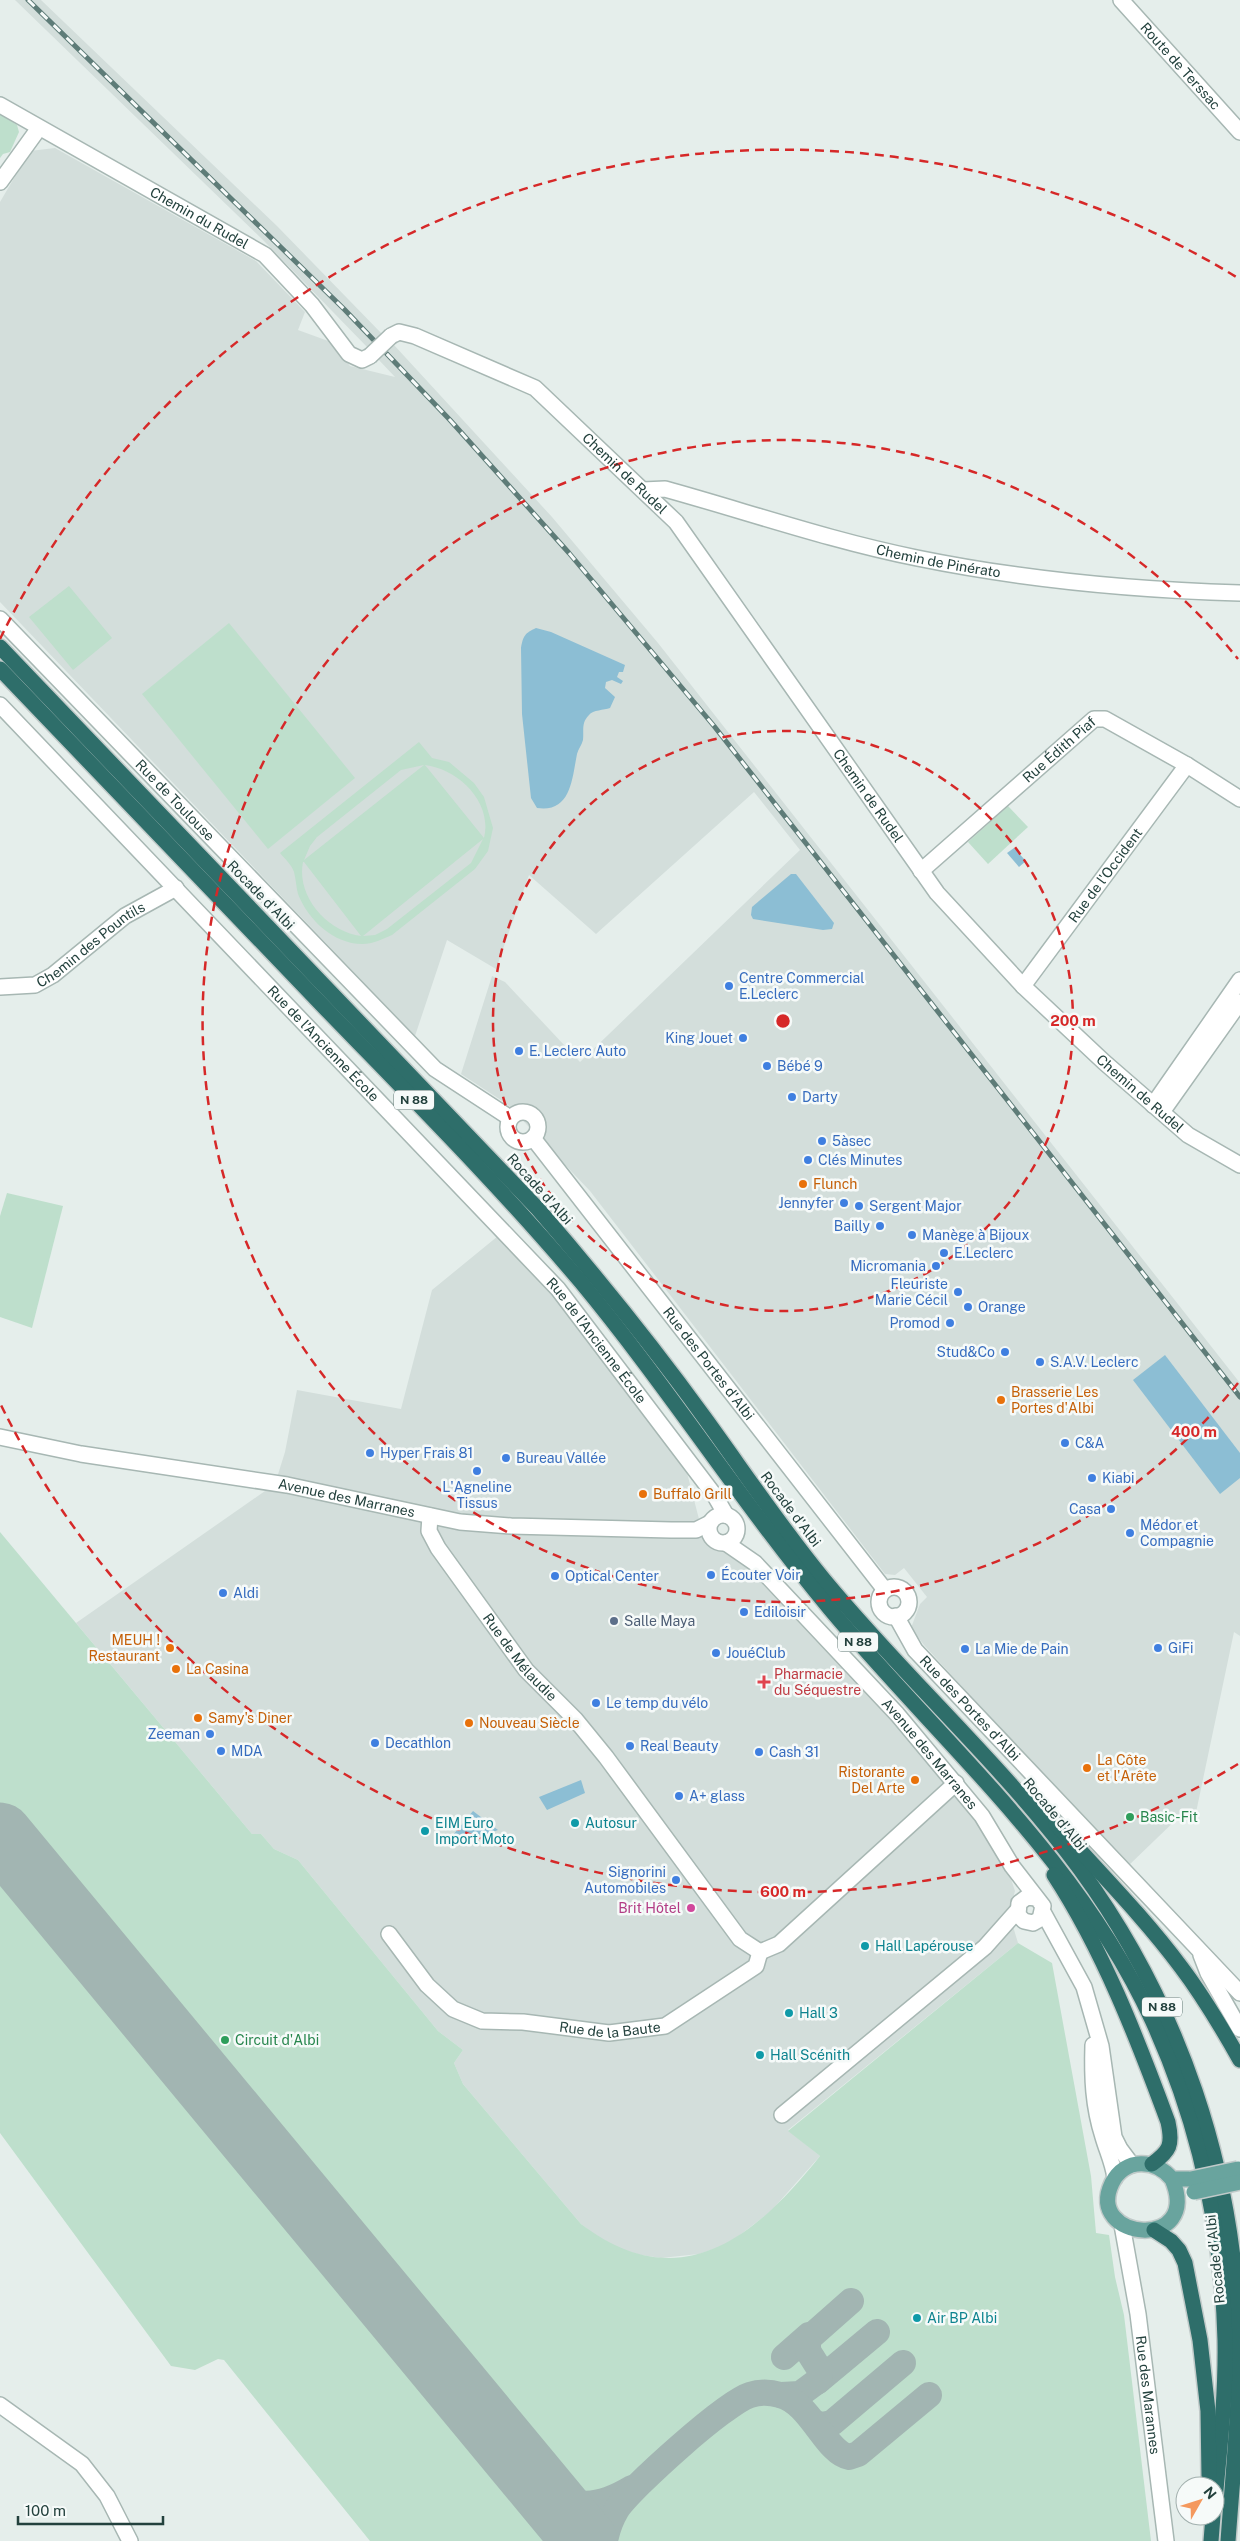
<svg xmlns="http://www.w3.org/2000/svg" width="1240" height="2541" font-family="'Public Sans',sans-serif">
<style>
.built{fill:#d3dedb}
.green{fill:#bedfcc;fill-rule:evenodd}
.water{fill:#8cbed4}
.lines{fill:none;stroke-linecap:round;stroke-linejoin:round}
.taxiway{stroke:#a2b5b2;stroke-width:26}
.runway{stroke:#a2b5b2;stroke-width:65}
.minor-casing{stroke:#a7b7b3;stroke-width:18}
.major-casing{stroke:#c1cac9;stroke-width:18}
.highway-casing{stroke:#c1cac9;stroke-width:18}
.minor{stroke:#fff;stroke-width:15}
.major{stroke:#69a49e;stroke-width:15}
.highway{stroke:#2e6e6a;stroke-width:15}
.rail-casing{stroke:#5e7c78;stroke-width:5}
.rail{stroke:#f6faf9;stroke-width:3;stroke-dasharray:9;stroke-linecap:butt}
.minor-bridge-casing{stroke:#a7b7b3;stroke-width:18;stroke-linecap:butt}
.major-bridge-casing{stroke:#c1cac9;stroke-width:18;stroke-linecap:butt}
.minor-bridge{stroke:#fff;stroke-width:15}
.major-bridge{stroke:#69a49e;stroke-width:15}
.ring{fill:none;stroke:#d62828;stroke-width:2.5;stroke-dasharray:9 6}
.shop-dot{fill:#3f7fe0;stroke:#f6faf9;stroke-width:2}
.food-dot{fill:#e8710a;stroke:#f6faf9;stroke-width:2}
.service-dot{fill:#5c6f8a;stroke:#f6faf9;stroke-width:2}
.health-dot{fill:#e0444e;stroke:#f6faf9;stroke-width:2}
.leisure-dot{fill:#2e9e5b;stroke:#f6faf9;stroke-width:2}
.culture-dot{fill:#0f9aa8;stroke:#f6faf9;stroke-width:2}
.hotel-dot{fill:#d1479c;stroke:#f6faf9;stroke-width:2}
.labels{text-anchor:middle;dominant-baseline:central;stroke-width:5;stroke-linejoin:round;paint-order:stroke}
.shield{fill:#f6faf9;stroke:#627875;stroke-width:1}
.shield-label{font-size:12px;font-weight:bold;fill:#23413d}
.street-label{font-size:14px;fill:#23413d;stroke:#f6faf9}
.shop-label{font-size:14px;fill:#366cbe;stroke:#f6faf9;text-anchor:start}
.food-label{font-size:14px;fill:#c56008;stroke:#f6faf9;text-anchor:start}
.service-label{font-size:14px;fill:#4e5e75;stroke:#f6faf9;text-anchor:start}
.health-label{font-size:14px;fill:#be3a42;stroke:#f6faf9;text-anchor:start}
.leisure-label{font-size:14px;fill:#27864d;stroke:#f6faf9;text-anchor:start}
.culture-label{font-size:14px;fill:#0d838f;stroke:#f6faf9;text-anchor:start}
.hotel-label{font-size:14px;fill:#b23c85;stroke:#f6faf9;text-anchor:end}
.centre{fill:#d62828;stroke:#f6faf9;stroke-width:2.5}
.ring-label{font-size:15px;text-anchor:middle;font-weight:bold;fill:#d62828;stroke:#f6faf9;stroke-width:5;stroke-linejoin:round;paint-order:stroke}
</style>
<rect width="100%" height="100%" fill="#e5eeeb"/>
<g class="built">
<polygon points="15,0 41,0 277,226 383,335 368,348 264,241"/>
<polygon points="55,148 256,261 305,312 298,330 331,342 350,366 395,377 378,359 394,345 552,517 658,643 1240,1383 1240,1636 1234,1632 1194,1822 1183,1813 1127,1867 924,1645 911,1628 920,1604 927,1597 904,1568 895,1575 885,1574 590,1191 507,1104 461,1074 492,976 505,982 580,1062 800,850 754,792 596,934 529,875 496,969 447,940 415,1036 0,602 0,202 30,151"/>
<polygon points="498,1236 574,1317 684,1461 700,1523 736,1552 782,1596 950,1782 1005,1861 1015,1891 1009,1913 1018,1943 788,2130 820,2156 771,2211 736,2238 720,2247 699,2254 661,2258 641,2255 619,2249 600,2239 581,2224 463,2084 454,2063 463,2050 438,2031 298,1860 274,1849 261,1834 252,1834 76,1623 275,1484 285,1452 297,1390 401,1409 432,1290"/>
</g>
<g class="green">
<polygon points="0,114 17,125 19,132 10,152 3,154 0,158"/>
<polygon points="69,586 112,638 73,670 29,617"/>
<polygon points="229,623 355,778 268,849 142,694"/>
<path d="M419 742 432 758 449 762 474 783 484 797 493 828 488 851 475 869 392 935C383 939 373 944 362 944 334 944 308 920 298 894 296 887 296 879 294 872 292 865 284 858 280 853ZM424 765 304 860 310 846 317 837 401 770ZM425 765C458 769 493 802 484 838ZM483 839 471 863 387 929 375 935 363 936ZM303 862H304L361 936C328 932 296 897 303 862Z"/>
<polygon points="1008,806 1028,827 988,864 968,842"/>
<polygon points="7,1193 63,1206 32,1328 0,1317 0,1216"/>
<path d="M0 1532 252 1834H261L274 1849 298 1860 438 2031 463 2050 454 2063 463 2084 581 2224C680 2299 755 2238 820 2156L788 2131 1018 1943 1052 1963 1091 2176 1096 2233 1109 2235 1115 2277 1124 2315 1151 2541H370L224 2360 218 2359 195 2370 171 2366 0 2133Z"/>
</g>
<g class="water">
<path d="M536 628 551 632 625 665 623 672H619L617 677 623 681 621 684 612 680 606 682 605 688 615 697 610 708C604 710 593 710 589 715 581 723 584 730 583 740 582 745 578 749 577 754 572 779 571 813 537 808L531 798 522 714 521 648C523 636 525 633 536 628Z"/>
<polygon points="1014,848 1026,861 1019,867 1007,853"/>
<polygon points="791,874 796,874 834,923 832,929 823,930 753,919 751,915 752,907"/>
<polygon points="1165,1355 1240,1453 1240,1478 1220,1494 1133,1380"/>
<polygon points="581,1780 585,1793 547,1810 539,1797"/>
<polygon points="473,1811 498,1830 455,1846 448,1841"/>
</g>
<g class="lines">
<g class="taxiway">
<polyline points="784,2357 809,2335"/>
<polyline points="817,2382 877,2332"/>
<polyline points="781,2395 800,2394 819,2380 820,2370 808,2351 808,2339 851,2301"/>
<polyline points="815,2423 822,2425 832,2423 903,2363"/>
<path d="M541 2488C575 2509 597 2509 632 2488"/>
<path d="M605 2541C607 2530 611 2519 617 2509 633 2486 725 2403 750 2395 759 2392 770 2392 780 2395 810 2402 826 2453 849 2457L858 2454 929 2395"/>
</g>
<polyline class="runway" points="0,1835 585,2541"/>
<g class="minor-casing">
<g id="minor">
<path id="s1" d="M1121 0 1240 132"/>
<path id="s2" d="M0 105 265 255 312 305 349 354 362 360 370 356"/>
<polyline points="0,182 39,128"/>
<path id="s3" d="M391 336 399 332 415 336 535 388 676 522 937 893 1023 986 1104 1062 1188 1135 1240 1165"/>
<path id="s4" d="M643 490 665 489C748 512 832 541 917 558 1020 579 1135 590 1240 593"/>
<path id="s5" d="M0 619 435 1069 510 1118"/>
<path id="s6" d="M0 705 558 1289 715 1496 726 1515"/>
<path id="s7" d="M921 871 1094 719H1105L1187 765 1240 799"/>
<path id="s8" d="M1023 986 1187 765"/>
<path id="s9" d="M0 987 35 985 53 975 125 916 176 888"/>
<polyline points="1153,1105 1240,980"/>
<circle cx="523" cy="1127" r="15"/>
<polyline points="1162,1112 1240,1002"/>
<path id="s10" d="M533 1138 885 1590"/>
<path id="s11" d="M0 1437 81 1454 287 1485 460 1522 511 1526 671 1530H696L710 1523"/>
<circle cx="723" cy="1529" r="14"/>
<path id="s12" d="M430 1516 429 1531 438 1548 526 1670 575 1719 606 1757 740 1939 760 1952"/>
<path id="s13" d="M726 1543 755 1563 897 1714 982 1816 1012 1866 1043 1906 1040 1919 1033 1923 1024 1921 1018 1915 1019 1903 1027 1897 1036 1898"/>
<circle cx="894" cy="1602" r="15"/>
<path id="s14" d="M896 1616 915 1650 1240 1993"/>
<polyline points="1043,1912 1084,1987 1101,2046 1114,2137 1120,2149 1132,2165"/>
<path id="s15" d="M389 1934 427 1985 453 2009 482 2021 523 2022 609 2033 665 2026 756 1966 760 1952"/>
<polyline points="760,1952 779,1944 956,1783"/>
<polyline points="1201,1955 1208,1973 1240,2029"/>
<path d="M1093 2045C1092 2077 1093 2106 1103 2137 1107 2151 1113 2163 1115 2178"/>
<polyline points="782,2115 985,1947 1017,1911"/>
<path id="s16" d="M1122 2225 1138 2314 1166 2541"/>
<polyline points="0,2405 82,2464 107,2496 130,2541"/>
</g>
</g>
<g class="major-casing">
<path id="major" d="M1172 2179C1203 2252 1084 2241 1112 2183 1125 2157 1156 2159 1172 2179H1191"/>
</g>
<g class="highway-casing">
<g id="highway">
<path d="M0 647 538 1209C596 1276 652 1345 704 1417 744 1472 782 1529 825 1581 907 1680 1004 1766 1080 1869 1180 2006 1234 2168 1239 2337 1240 2405 1233 2473 1228 2541"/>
<path d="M0 669C108 781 215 894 324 1007 411 1097 500 1186 581 1282 668 1387 742 1503 830 1609 942 1743 1078 1858 1152 2020 1198 2120 1222 2230 1225 2340 1226 2394 1220 2447 1215 2500"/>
<path d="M1056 1824C1098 1871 1143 1916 1181 1967 1203 1996 1222 2028 1240 2060"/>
<path d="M1054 1875C1103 1950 1137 2038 1168 2122 1173 2145 1170 2151 1152 2164"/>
<polyline points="1154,2230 1171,2241 1179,2250 1185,2263 1200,2340 1208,2411 1209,2476"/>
<polyline points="1211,2541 1213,2516"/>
</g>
</g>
<use href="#minor" class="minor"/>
<use href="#major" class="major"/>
<use href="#highway" class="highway"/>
<g class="rail-casing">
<polyline id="rail" points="28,0 344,309 450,420 569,553 714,726 1240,1397"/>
</g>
<use href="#rail" class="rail"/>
<g class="minor-bridge-casing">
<polyline id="minor-bridge" points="370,356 391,336"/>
</g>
<g class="major-bridge-casing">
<g id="major-bridge">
<polyline points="1191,2179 1238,2169"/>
<polyline points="1194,2192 1240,2182"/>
</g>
</g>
<use href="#minor-bridge" class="minor-bridge"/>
<use href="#major-bridge" class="major-bridge"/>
</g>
<g class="ring">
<circle cx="783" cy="1021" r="290"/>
<path d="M1238 1383A581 581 0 1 1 1238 659"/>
<path d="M1238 1764A871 871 0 0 1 0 1403M0 639A871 871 0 0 1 1238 278"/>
</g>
<g class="shop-dot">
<circle cx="729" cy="986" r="5"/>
<circle cx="743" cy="1038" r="5"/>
<circle cx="519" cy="1051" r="5"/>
<circle cx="767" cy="1066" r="5"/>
<circle cx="792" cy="1097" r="5"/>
<circle cx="822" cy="1141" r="5"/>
<circle cx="808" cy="1160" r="5"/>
<circle cx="844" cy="1203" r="5"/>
<circle cx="859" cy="1206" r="5"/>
<circle cx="880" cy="1226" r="5"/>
<circle cx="912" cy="1235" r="5"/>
<circle cx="944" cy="1253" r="5"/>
<circle cx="936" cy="1266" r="5"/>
<circle cx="958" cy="1292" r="5"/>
<circle cx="968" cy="1307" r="5"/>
<circle cx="950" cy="1323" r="5"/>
<circle cx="1005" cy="1352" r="5"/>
<circle cx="1040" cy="1362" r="5"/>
<circle cx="1065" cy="1443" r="5"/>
<circle cx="370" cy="1453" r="5"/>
<circle cx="506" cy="1458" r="5"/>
<circle cx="477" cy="1471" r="5"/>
<circle cx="1092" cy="1478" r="5"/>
<circle cx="1111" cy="1509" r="5"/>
<circle cx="1130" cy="1533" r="5"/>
<circle cx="711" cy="1575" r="5"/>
<circle cx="555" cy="1576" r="5"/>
<circle cx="223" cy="1593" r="5"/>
<circle cx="744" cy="1612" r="5"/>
<circle cx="1158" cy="1648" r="5"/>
<circle cx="965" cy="1649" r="5"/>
<circle cx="716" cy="1653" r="5"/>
<circle cx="596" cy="1703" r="5"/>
<circle cx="210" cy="1734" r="5"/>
<circle cx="375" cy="1743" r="5"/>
<circle cx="630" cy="1746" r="5"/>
<circle cx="221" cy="1751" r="5"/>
<circle cx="759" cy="1752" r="5"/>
<circle cx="679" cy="1796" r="5"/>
<circle cx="676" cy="1880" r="5"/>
</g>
<g class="food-dot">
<circle cx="803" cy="1184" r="5"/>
<circle cx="1001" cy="1400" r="5"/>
<circle cx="643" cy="1494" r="5"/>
<circle cx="170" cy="1648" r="5"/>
<circle cx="176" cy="1669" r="5"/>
<circle cx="198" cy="1718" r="5"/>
<circle cx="469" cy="1723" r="5"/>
<circle cx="1087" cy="1768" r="5"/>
<circle cx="915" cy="1780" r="5"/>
</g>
<circle class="service-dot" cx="614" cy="1621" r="5"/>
<path class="health-dot" d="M761.5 1674.5h5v5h5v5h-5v5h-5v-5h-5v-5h5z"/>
<g class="leisure-dot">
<circle cx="1130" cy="1817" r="5"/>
<circle cx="225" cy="2040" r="5"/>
</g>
<g class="culture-dot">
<circle cx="575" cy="1823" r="5"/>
<circle cx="425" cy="1831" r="5"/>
<circle cx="865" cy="1946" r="5"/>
<circle cx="789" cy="2013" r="5"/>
<circle cx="760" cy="2055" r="5"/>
<circle cx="917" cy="2318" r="5"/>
</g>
<circle class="hotel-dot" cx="691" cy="1908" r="5"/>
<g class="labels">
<g class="shield">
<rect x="394" y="1090.5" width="40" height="19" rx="4"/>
<rect x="838" y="1632.5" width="40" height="19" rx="4"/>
<rect x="1142" y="1997.5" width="40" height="19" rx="4"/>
</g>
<g class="shield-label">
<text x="414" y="1100">N 88</text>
<text x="858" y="1642">N 88</text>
<text x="1162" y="2007">N 88</text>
</g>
<g class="street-label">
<text stroke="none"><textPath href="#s1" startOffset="89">Route de Terssac</textPath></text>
<text stroke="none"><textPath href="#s2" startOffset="229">Chemin du Rudel</textPath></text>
<text stroke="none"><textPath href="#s3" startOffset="280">Chemin de Rudel</textPath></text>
<text stroke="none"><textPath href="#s4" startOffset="305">Chemin de Pinérato</textPath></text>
<text stroke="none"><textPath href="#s7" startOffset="184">Rue Édith Piaf</textPath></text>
<text stroke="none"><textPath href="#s3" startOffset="685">Chemin de Rudel</textPath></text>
<text stroke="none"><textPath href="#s5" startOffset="252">Rue de Toulouse</textPath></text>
<text stroke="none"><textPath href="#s8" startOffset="138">Rue de l'Occident</textPath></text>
<text transform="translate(261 895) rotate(46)">Rocade d'Albi</text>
<text stroke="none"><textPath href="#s9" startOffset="104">Chemin des Pountils</textPath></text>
<text stroke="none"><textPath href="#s6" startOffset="468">Rue de l’Ancienne École</textPath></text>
<text stroke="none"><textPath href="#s3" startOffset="1090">Chemin de Rudel</textPath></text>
<text transform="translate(540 1189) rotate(48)">Rocade d'Albi</text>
<text stroke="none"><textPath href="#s6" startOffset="872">Rue de l’Ancienne École</textPath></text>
<text stroke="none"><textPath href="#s10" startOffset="286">Rue des Portes d'Albi</textPath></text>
<text stroke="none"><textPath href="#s11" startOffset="352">Avenue des Marranes</textPath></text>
<text transform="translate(791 1509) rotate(53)">Rocade d'Albi</text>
<text stroke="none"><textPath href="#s12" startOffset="171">Rue de Mélaudie</textPath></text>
<text stroke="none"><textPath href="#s14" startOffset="119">Rue des Portes d'Albi</textPath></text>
<text stroke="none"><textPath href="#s13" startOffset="294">Avenue des Marranes</textPath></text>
<text transform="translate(1055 1814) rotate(50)">Rocade d'Albi</text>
<text stroke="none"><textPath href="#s15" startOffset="259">Rue de la Baute</textPath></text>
<text transform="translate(1215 2259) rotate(-96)">Rocade d'Albi</text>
<text stroke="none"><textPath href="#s16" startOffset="172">Rue des Marannes</textPath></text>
</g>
<g class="shop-label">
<text x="739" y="978">Centre Commercial<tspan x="739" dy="16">E.Leclerc</tspan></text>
<text x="733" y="1038" text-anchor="end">King Jouet</text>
<text x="529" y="1051">E. Leclerc Auto</text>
<text x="777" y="1066">Bébé 9</text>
<text x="802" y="1097">Darty</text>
<text x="832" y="1141">5àsec</text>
<text x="818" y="1160">Clés Minutes</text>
<text x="834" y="1203" text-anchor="end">Jennyfer</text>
<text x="869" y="1206">Sergent Major</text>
<text x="870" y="1226" text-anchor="end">Bailly</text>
<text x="922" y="1235">Manège à Bijoux</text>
<text x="954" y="1253">E.Leclerc</text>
<text x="926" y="1266" text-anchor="end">Micromania</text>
<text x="948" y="1284" text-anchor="end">Fleuriste<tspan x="948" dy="16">Marie Cécil</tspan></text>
<text x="978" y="1307">Orange</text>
<text x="940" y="1323" text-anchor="end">Promod</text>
<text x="995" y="1352" text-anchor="end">Stud&amp;Co</text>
<text x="1050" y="1362">S.A.V. Leclerc</text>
<text x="1075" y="1443">C&amp;A</text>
<text x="380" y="1453">Hyper Frais 81</text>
<text x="516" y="1458">Bureau Vallée</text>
<text x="1102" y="1478">Kiabi</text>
<text x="477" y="1487" text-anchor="middle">L'Agneline<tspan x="477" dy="16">Tissus</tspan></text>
<text x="1101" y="1509" text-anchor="end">Casa</text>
<text x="1140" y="1525">Médor et<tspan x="1140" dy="16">Compagnie</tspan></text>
<text x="721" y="1575">Écouter Voir</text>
<text x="565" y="1576">Optical Center</text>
<text x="233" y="1593">Aldi</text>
<text x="754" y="1612">Ediloisir</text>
<text x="1168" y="1648">GiFi</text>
<text x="975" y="1649">La Mie de Pain</text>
<text x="726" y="1653">JouéClub</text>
<text x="606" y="1703">Le temp du vélo</text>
<text x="200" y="1734" text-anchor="end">Zeeman</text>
<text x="385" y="1743">Decathlon</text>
<text x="640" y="1746">Real Beauty</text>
<text x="231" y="1751">MDA</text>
<text x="769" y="1752">Cash 31</text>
<text x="689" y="1796">A+ glass</text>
<text x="666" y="1872" text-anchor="end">Signorini<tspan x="666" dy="16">Automobiles</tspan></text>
</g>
<g class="food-label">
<text x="813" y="1184">Flunch</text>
<text x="1011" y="1392">Brasserie Les<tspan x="1011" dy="16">Portes d'Albi</tspan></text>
<text x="653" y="1494">Buffalo Grill</text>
<text x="160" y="1640" text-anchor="end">MEUH !<tspan x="160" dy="16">Restaurant</tspan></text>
<text x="186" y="1669">La Casina</text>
<text x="208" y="1718">Samy's Diner</text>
<text x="479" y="1723">Nouveau Siècle</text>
<text x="1097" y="1760">La Côte<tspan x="1097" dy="16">et l'Arête</tspan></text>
<text x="905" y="1772" text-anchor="end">Ristorante<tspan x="905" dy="16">Del Arte</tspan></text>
</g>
<g class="service-label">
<text x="624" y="1621">Salle Maya</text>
</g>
<g class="health-label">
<text x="774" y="1674">Pharmacie<tspan x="774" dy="16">du Séquestre</tspan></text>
</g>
<g class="leisure-label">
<text x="1140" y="1817">Basic-Fit</text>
<text x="235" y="2040">Circuit d'Albi</text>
</g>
<g class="culture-label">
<text x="435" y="1823">EIM Euro<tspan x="435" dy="16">Import Moto</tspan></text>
<text x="585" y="1823">Autosur</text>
<text x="875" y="1946">Hall Lapérouse</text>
<text x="799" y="2013">Hall 3</text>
<text x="770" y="2055">Hall Scénith</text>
<text x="927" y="2318">Air BP Albi</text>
</g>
<g class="hotel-label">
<text x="681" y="1908">Brit Hôtel</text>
</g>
</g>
<circle cx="783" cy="1021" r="8" class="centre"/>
<g class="ring-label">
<text x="1073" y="1026">200 m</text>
<text x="1194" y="1437">400 m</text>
<text x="783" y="1897">600 m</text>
</g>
<g transform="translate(1200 2501) rotate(51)"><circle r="24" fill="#f6faf9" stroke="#a2b0ae"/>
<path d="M0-4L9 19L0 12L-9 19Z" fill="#f4985d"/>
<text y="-8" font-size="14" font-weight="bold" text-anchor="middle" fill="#23413d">N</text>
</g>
<path d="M18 2516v8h145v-8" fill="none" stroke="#23413d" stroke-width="2.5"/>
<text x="25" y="2516" font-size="15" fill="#23413d" stroke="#f6faf9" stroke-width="4" paint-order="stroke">100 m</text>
</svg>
